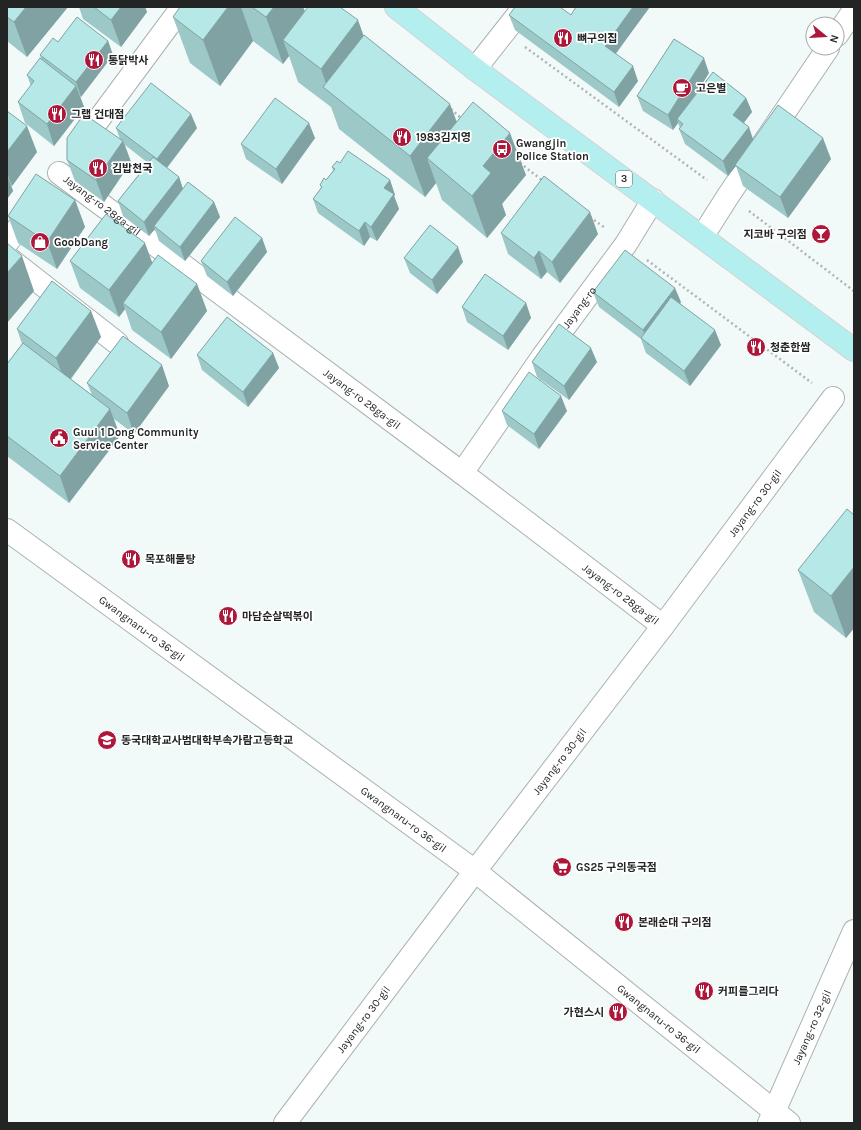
<svg xmlns="http://www.w3.org/2000/svg" width="861" height="1130" font-family="Karla,'Noto Sans KR',sans-serif">
<style>
.lines{fill:none;stroke-linecap:round;stroke-linejoin:round}
.minor-casing{stroke:#aab1b1;stroke-width:24}
.primary-casing{stroke:#d3d3d3;stroke-width:24}
.path{stroke:#aeb4b4;stroke-width:2.5;stroke-dasharray:2 3;stroke-linecap:butt}
.minor{stroke:#fff;stroke-width:22}
.primary{stroke:#b4efef;stroke-width:22}
.wall{fill:#9dc8c8}
.shaded-wall{fill:#80a2a2}
.building{fill:#b7e8e8;stroke:#80a2a2}
.labels{text-anchor:middle;dominant-baseline:central;stroke-width:3.5;stroke-linejoin:round;paint-order:stroke}
.shield{fill:#fff;stroke:#656666;stroke-width:1}
.shield-label{font-size:10px;font-weight:bold;fill:#232525}
.poi-label{font-size:11px;font-weight:bold;fill:#232525;stroke:#fff;text-anchor:start}
.street-label{font-size:11px;fill:#232525;stroke:#fff}
</style>
<rect width="100%" height="100%" fill="#f2f9f9"/>
<g class="lines">
<g class="minor-casing">
<g id="minor">
<polyline points="837,35 854,10"/>
<polyline points="475,69 524,7"/>
<polyline points="79,146 182,7"/>
<path id="s1" d="M59 173 462 473 663 626"/>
<polyline points="702,237 728,196 828,48"/>
<polyline points="7,243 32,209"/>
<polyline points="7,257 117,343"/>
<path id="s2" d="M462 473 543 356 626 244 653 200"/>
<path id="s3" d="M7 530 475 871 789 1123"/>
<path id="s4" d="M285 1123 475 871 663 626 833 398"/>
<path id="s5" d="M769 1123 854 931"/>
</g>
</g>
<g class="primary-casing">
<polyline id="primary" points="396,7 475,69 854,350"/>
</g>
<g class="path">
<polyline points="525,47 707,180"/>
<polyline points="451,109 462,119"/>
<polyline points="520,163 543,181"/>
<polyline points="749,211 854,291"/>
<polyline points="590,217 605,228"/>
<polyline points="647,260 812,383"/>
</g>
<use href="#minor" class="minor"/>
<use href="#primary" class="primary"/>
</g>
<g class="wall">
<polygon points="7,7 68,7 27,57 7,41"/>
<polygon points="79,7 145,7 147,12 121,47 83,19"/>
<polygon points="180,7 303,7 305,11 364,36 457,122 526,175 502,204 506,215 487,238 442,200 436,183 425,197 339,129 331,107 298,82 289,56 283,64 253,41 220,86 190,63 173,17"/>
<polygon points="576,7 649,7 616,54 638,81 619,107 515,30 509,15 571,15"/>
<polygon points="108,41 113,55 81,97 80,96 84,107 54,146 25,123 18,102 31,86 27,75 41,59 40,55 58,42"/>
<polygon points="709,73 695,95 746,98 752,112 744,123 753,139 831,159 788,218 743,186 736,166 728,176 685,144 679,129 680,128 678,123 673,130 643,111 637,96"/>
<polygon points="7,111 37,152 12,186 11,185 13,191 7,199"/>
<polygon points="116,128 197,128 167,168 179,177 183,189 214,202 220,217 185,261 159,241 155,229 149,236 123,216 118,201 148,163 125,145 131,162 104,202 75,181 67,160 120,139"/>
<polygon points="315,138 282,184 246,159 241,144"/>
<polygon points="340,163 390,180 395,195 394,196 399,209 377,241 370,237 364,246 318,213 313,199 321,188 320,185 326,180 333,171 332,167"/>
<polygon points="75,200 85,227 57,269 18,243 8,216"/>
<polygon points="501,233 598,234 560,283 547,272 541,279 508,254"/>
<polygon points="262,238 267,252 233,296 207,276 201,261"/>
<polygon points="404,258 463,262 437,294 410,273"/>
<polygon points="70,261 152,263 197,284 207,311 171,359 132,330 125,309 119,317 80,288"/>
<polygon points="593,292 681,302 680,303 721,345 690,386 646,353 641,339 599,307"/>
<polygon points="526,303 531,318 508,350 467,322 462,307"/>
<polygon points="91,311 101,337 71,379 92,395 87,383 169,386 134,434 114,419 120,436 69,503 7,456 7,364 22,344 17,329"/>
<polygon points="273,353 279,368 248,407 202,370 197,355"/>
<polygon points="532,362 597,362 569,400 537,377"/>
<polygon points="502,411 567,411 539,449 507,425"/>
<polygon points="854,515 854,628 846,638 814,612 798,570"/>
</g>
<g class="shaded-wall">
<polygon points="26,7 68,7 27,57 14,22"/>
<polygon points="121,7 145,7 147,12 121,47 111,20"/>
<polygon points="228,7 241,7 253,41 220,86 203,40"/>
<polygon points="274,7 303,7 310,27 283,40 289,56 283,64 266,17"/>
<polygon points="633,7 650,7 610,61 605,46"/>
<polygon points="358,20 373,62 329,92 321,69"/>
<polygon points="108,41 113,55 81,97 76,82"/>
<polygon points="704,58 709,73 679,121 677,119 678,123 673,130 668,115"/>
<polygon points="633,66 638,81 619,107 614,92"/>
<polygon points="76,86 84,107 54,146 47,124"/>
<polygon points="746,98 752,112 738,130 733,115"/>
<polygon points="450,104 466,146 427,158 436,183 425,197 410,156"/>
<polygon points="191,114 197,128 162,174 157,159"/>
<polygon points="309,123 315,138 282,184 276,169"/>
<polygon points="27,126 37,152 12,186 7,173 7,152"/>
<polygon points="749,127 754,142 735,165 736,166 728,176 723,161"/>
<polygon points="510,133 526,175 502,204 506,215 487,238 472,196 483,166"/>
<polygon points="823,138 831,159 788,218 780,197"/>
<polygon points="123,141 131,162 104,202 96,180"/>
<polygon points="7,175 13,191 7,199"/>
<polygon points="179,177 184,192 154,226 155,229 149,236 144,222"/>
<polygon points="390,180 395,195 394,196 399,209 377,241 371,227 384,188"/>
<polygon points="75,200 85,227 57,269 47,242"/>
<polygon points="214,202 220,217 185,261 180,247"/>
<polygon points="590,212 598,234 560,283 552,262"/>
<polygon points="365,222 370,237 364,246 359,231"/>
<polygon points="262,238 267,252 233,296 227,282"/>
<polygon points="145,243 155,270 123,303 125,309 119,317 109,290"/>
<polygon points="458,247 463,262 437,294 432,280"/>
<polygon points="539,251 547,272 541,279 534,258"/>
<polygon points="22,256 34,291 7,323 7,273"/>
<polygon points="197,284 207,311 171,359 161,332"/>
<polygon points="675,288 681,302 648,345 643,330"/>
<polygon points="526,303 531,318 508,350 503,336"/>
<polygon points="91,311 101,337 66,385 56,358"/>
<polygon points="715,330 721,345 690,386 684,371"/>
<polygon points="591,348 597,362 569,400 564,386"/>
<polygon points="273,353 279,368 248,407 243,392"/>
<polygon points="162,365 169,386 134,434 127,413"/>
<polygon points="561,396 567,411 539,449 534,434"/>
<polygon points="110,409 120,436 69,503 60,476"/>
<polygon points="854,567 854,628 846,638 831,596"/>
</g>
<g class="building">
<polygon points="7,7 26,7 14,22 7,17"/>
<polygon points="94,7 121,7 111,20"/>
<polygon points="180,7 228,7 203,40 173,17"/>
<polygon points="252,7 274,7 266,17"/>
<polygon points="308,7 340,7 358,20 321,69 283,40"/>
<polygon points="515,7 560,7 571,15 576,7 633,7 605,46 633,66 614,92 509,15"/>
<polygon points="77,17 108,41 76,82 40,55 53,38 58,42"/>
<polygon points="364,35 450,104 410,156 323,87"/>
<polygon points="674,39 704,58 668,115 637,96"/>
<polygon points="40,58 76,86 47,124 18,102 34,81 27,75"/>
<polygon points="713,72 746,98 733,115 749,127 723,161 679,129 683,124 677,119"/>
<polygon points="151,83 191,114 157,159 116,128"/>
<polygon points="275,98 309,123 276,169 241,144"/>
<polygon points="473,102 510,133 483,166 491,173 472,196 427,158"/>
<polygon points="778,105 823,138 780,197 735,165"/>
<polygon points="7,111 27,126 7,152"/>
<polygon points="84,114 123,141 96,180 67,160 67,138"/>
<polygon points="348,151 390,180 384,188 394,194 371,227 365,222 359,231 313,199 322,187 320,185 324,178 326,180 335,169 332,167 337,161 340,163"/>
<polygon points="153,157 179,177 144,222 118,201"/>
<polygon points="36,174 75,200 47,242 8,216"/>
<polygon points="544,176 590,212 552,262 539,251 534,258 501,233"/>
<polygon points="188,182 214,202 180,247 154,226"/>
<polygon points="106,214 145,243 109,290 70,261"/>
<polygon points="235,217 262,238 227,282 201,261"/>
<polygon points="430,225 458,247 432,280 404,258"/>
<polygon points="7,243 22,256 7,273"/>
<polygon points="625,250 675,288 643,330 593,292"/>
<polygon points="158,255 197,284 161,332 123,303"/>
<polygon points="485,274 526,303 503,336 462,307"/>
<polygon points="52,281 91,311 56,358 17,329"/>
<polygon points="671,297 715,330 684,371 641,338"/>
<polygon points="227,317 273,353 243,392 197,355"/>
<polygon points="559,324 591,348 564,386 532,362"/>
<polygon points="123,336 162,365 127,413 87,383"/>
<polygon points="23,343 110,409 60,476 7,436 7,364"/>
<polygon points="529,372 561,396 534,434 502,411"/>
<polygon points="847,509 854,515 854,567 831,596 798,570"/>
</g>
<defs>
<g id="restaurant-disc" transform="scale(1)"><circle r="9.5" fill="#ac173a" stroke="#fff"/><path d="M-5-6h1v4h1v-4h1v4h1v-4h1v5L-1.5 .5V6h-2V.5L-5-1ZM5-6V6H3V1.5H1.5Q1.5-4 5-6Z" fill="#fff"/></g>
<g id="cafe-disc" transform="scale(1)"><circle r="9.5" fill="#ac173a" stroke="#fff"/><path d="M-5.5-4.5H6V0H3Q3 3.5 0 3.5H-2.5Q-5.5 3.5-5.5 0ZM3-3.2v2h1.7v-2ZM-6 4.5H4V6H-6Z" fill="#fff"/></g>
<g id="bus-disc" transform="scale(1)"><circle r="9.5" fill="#ac173a" stroke="#fff"/><path d="M-5-6H5V4H4V6H2V4H-2V6H-4V4H-5ZM-3.5-4V0h7V-4ZM-3.5 1.2v1.5H-2V1.2ZM2 1.2v1.5H3.5V1.2Z" fill="#fff"/></g>
<g id="bar-disc" transform="scale(1)"><circle r="9.5" fill="#ac173a" stroke="#fff"/><path d="M-6-5H6L.8 .8V4.5H3.5V6h-7V4.5H-.8V.8Z" fill="#fff"/></g>
<g id="shop-disc" transform="scale(1)"><circle r="9.5" fill="#ac173a" stroke="#fff"/><path d="M-5-2.5h2.3a2.7 3.5 0 0 1 5.4 0H5L5.5 6h-11ZM-1.5-2.5h3a1.5 2.3 0 0 0-3 0Z" fill="#fff"/></g>
<g id="civic-disc" transform="scale(1)"><circle r="9.5" fill="#ac173a" stroke="#fff"/><path d="M-.6-6.5H3V-4.5H.6V-3L4-1V1h2V6H-6V1h2V-1L-.6-3ZM-1.2 2.5V6h2.4V2.5Z" fill="#fff"/></g>
<g id="school-disc" transform="scale(1)"><circle r="9.5" fill="#ac173a" stroke="#fff"/><path d="M0-5L7-2L0 1L-7-2ZM-4 1L0 2.5L4 1V4Q0 6-4 4Z" fill="#fff"/></g>
<g id="supermarket-disc" transform="scale(1)"><circle r="9.5" fill="#ac173a" stroke="#fff"/><path d="M-6-5.5h2.5l.6 2H6L4.5 2H-2.5L-4.4-4H-6ZM-1.5 3.2a1.3 1.3 0 1 0 .1 0ZM3 3.2a1.3 1.3 0 1 0 .1 0Z" fill="#fff"/></g>
</defs>
<g fill-rule="evenodd">
<use href="#restaurant-disc" x="563" y="38"/>
<use href="#restaurant-disc" x="94" y="60"/>
<use href="#cafe-disc" x="682" y="88"/>
<use href="#restaurant-disc" x="57" y="114"/>
<use href="#restaurant-disc" x="402" y="137"/>
<use href="#bus-disc" x="502" y="149"/>
<use href="#restaurant-disc" x="98" y="168"/>
<use href="#bar-disc" x="821" y="234"/>
<use href="#shop-disc" x="40" y="242"/>
<use href="#restaurant-disc" x="756" y="347"/>
<use href="#civic-disc" x="59" y="438"/>
<use href="#restaurant-disc" x="131" y="559"/>
<use href="#restaurant-disc" x="228" y="616"/>
<use href="#school-disc" x="107" y="740"/>
<use href="#supermarket-disc" x="562" y="867"/>
<use href="#restaurant-disc" x="624" y="922"/>
<use href="#restaurant-disc" x="704" y="991"/>
<use href="#restaurant-disc" x="618" y="1012"/>
</g>
<g class="labels">
<rect class="shield" x="616" y="171" width="16" height="16" rx="3"/>
<g class="shield-label">
<text x="624" y="179">3</text>
</g>
<g class="poi-label">
<text x="577" y="38">뼈구의집</text>
<text x="108" y="60">통닭박사</text>
<text x="696" y="88">고은별</text>
<text x="71" y="114">그랩 건대점</text>
<text x="416" y="137">1983김지영</text>
<text x="516" y="143">Gwangjin<tspan x="516" dy="13">Police Station</tspan></text>
<text x="112" y="168">김밥천국</text>
<text x="807" y="234" text-anchor="end">지코바 구의점</text>
<text x="54" y="242">GoobDang</text>
<text x="770" y="347">청춘한쌈</text>
<text x="73" y="432">Guui 1 Dong Community<tspan x="73" dy="13">Service Center</tspan></text>
<text x="145" y="559">목포해물탕</text>
<text x="242" y="616">마담순살떡볶이</text>
<text x="121" y="740">동국대학교사범대학부속가람고등학교</text>
<text x="576" y="867">GS25 구의동국점</text>
<text x="638" y="922">본래순대 구의점</text>
<text x="718" y="991">커피를그리다</text>
<text x="604" y="1012" text-anchor="end">가현스시</text>
</g>
<g class="street-label">
<text stroke="none"><textPath href="#s1" startOffset="54">Jayang-ro 28ga-gil</textPath></text>
<text stroke="none"><textPath href="#s2" startOffset="203">Jayang-ro</textPath></text>
<text stroke="none"><textPath href="#s1" startOffset="378">Jayang-ro 28ga-gil</textPath></text>
<text stroke="none"><textPath href="#s4" startOffset="778">Jayang-ro 30-gil</textPath></text>
<text stroke="none"><textPath href="#s1" startOffset="702">Jayang-ro 28ga-gil</textPath></text>
<text stroke="none"><textPath href="#s3" startOffset="167">Gwangnaru-ro 36-gil</textPath></text>
<text stroke="none"><textPath href="#s4" startOffset="454">Jayang-ro 30-gil</textPath></text>
<text stroke="none"><textPath href="#s3" startOffset="491">Gwangnaru-ro 36-gil</textPath></text>
<text stroke="none"><textPath href="#s4" startOffset="130">Jayang-ro 30-gil</textPath></text>
<text stroke="none"><textPath href="#s3" startOffset="815">Gwangnaru-ro 36-gil</textPath></text>
<text stroke="none"><textPath href="#s5" startOffset="105">Jayang-ro 32-gil</textPath></text>
</g>
</g>
<rect width="861" height="1130" fill="none" stroke="#232525" stroke-width="16"/>
<g transform="translate(825 36) rotate(108)"><circle r="19" fill="#ffffff" stroke="#a7a8a8"/>
<path d="M0-3L7 15L0 10L-7 15Z" fill="#ac173a"/>
<text y="-6" font-size="11" font-weight="bold" text-anchor="middle" fill="#232525">N</text>
</g>
</svg>
